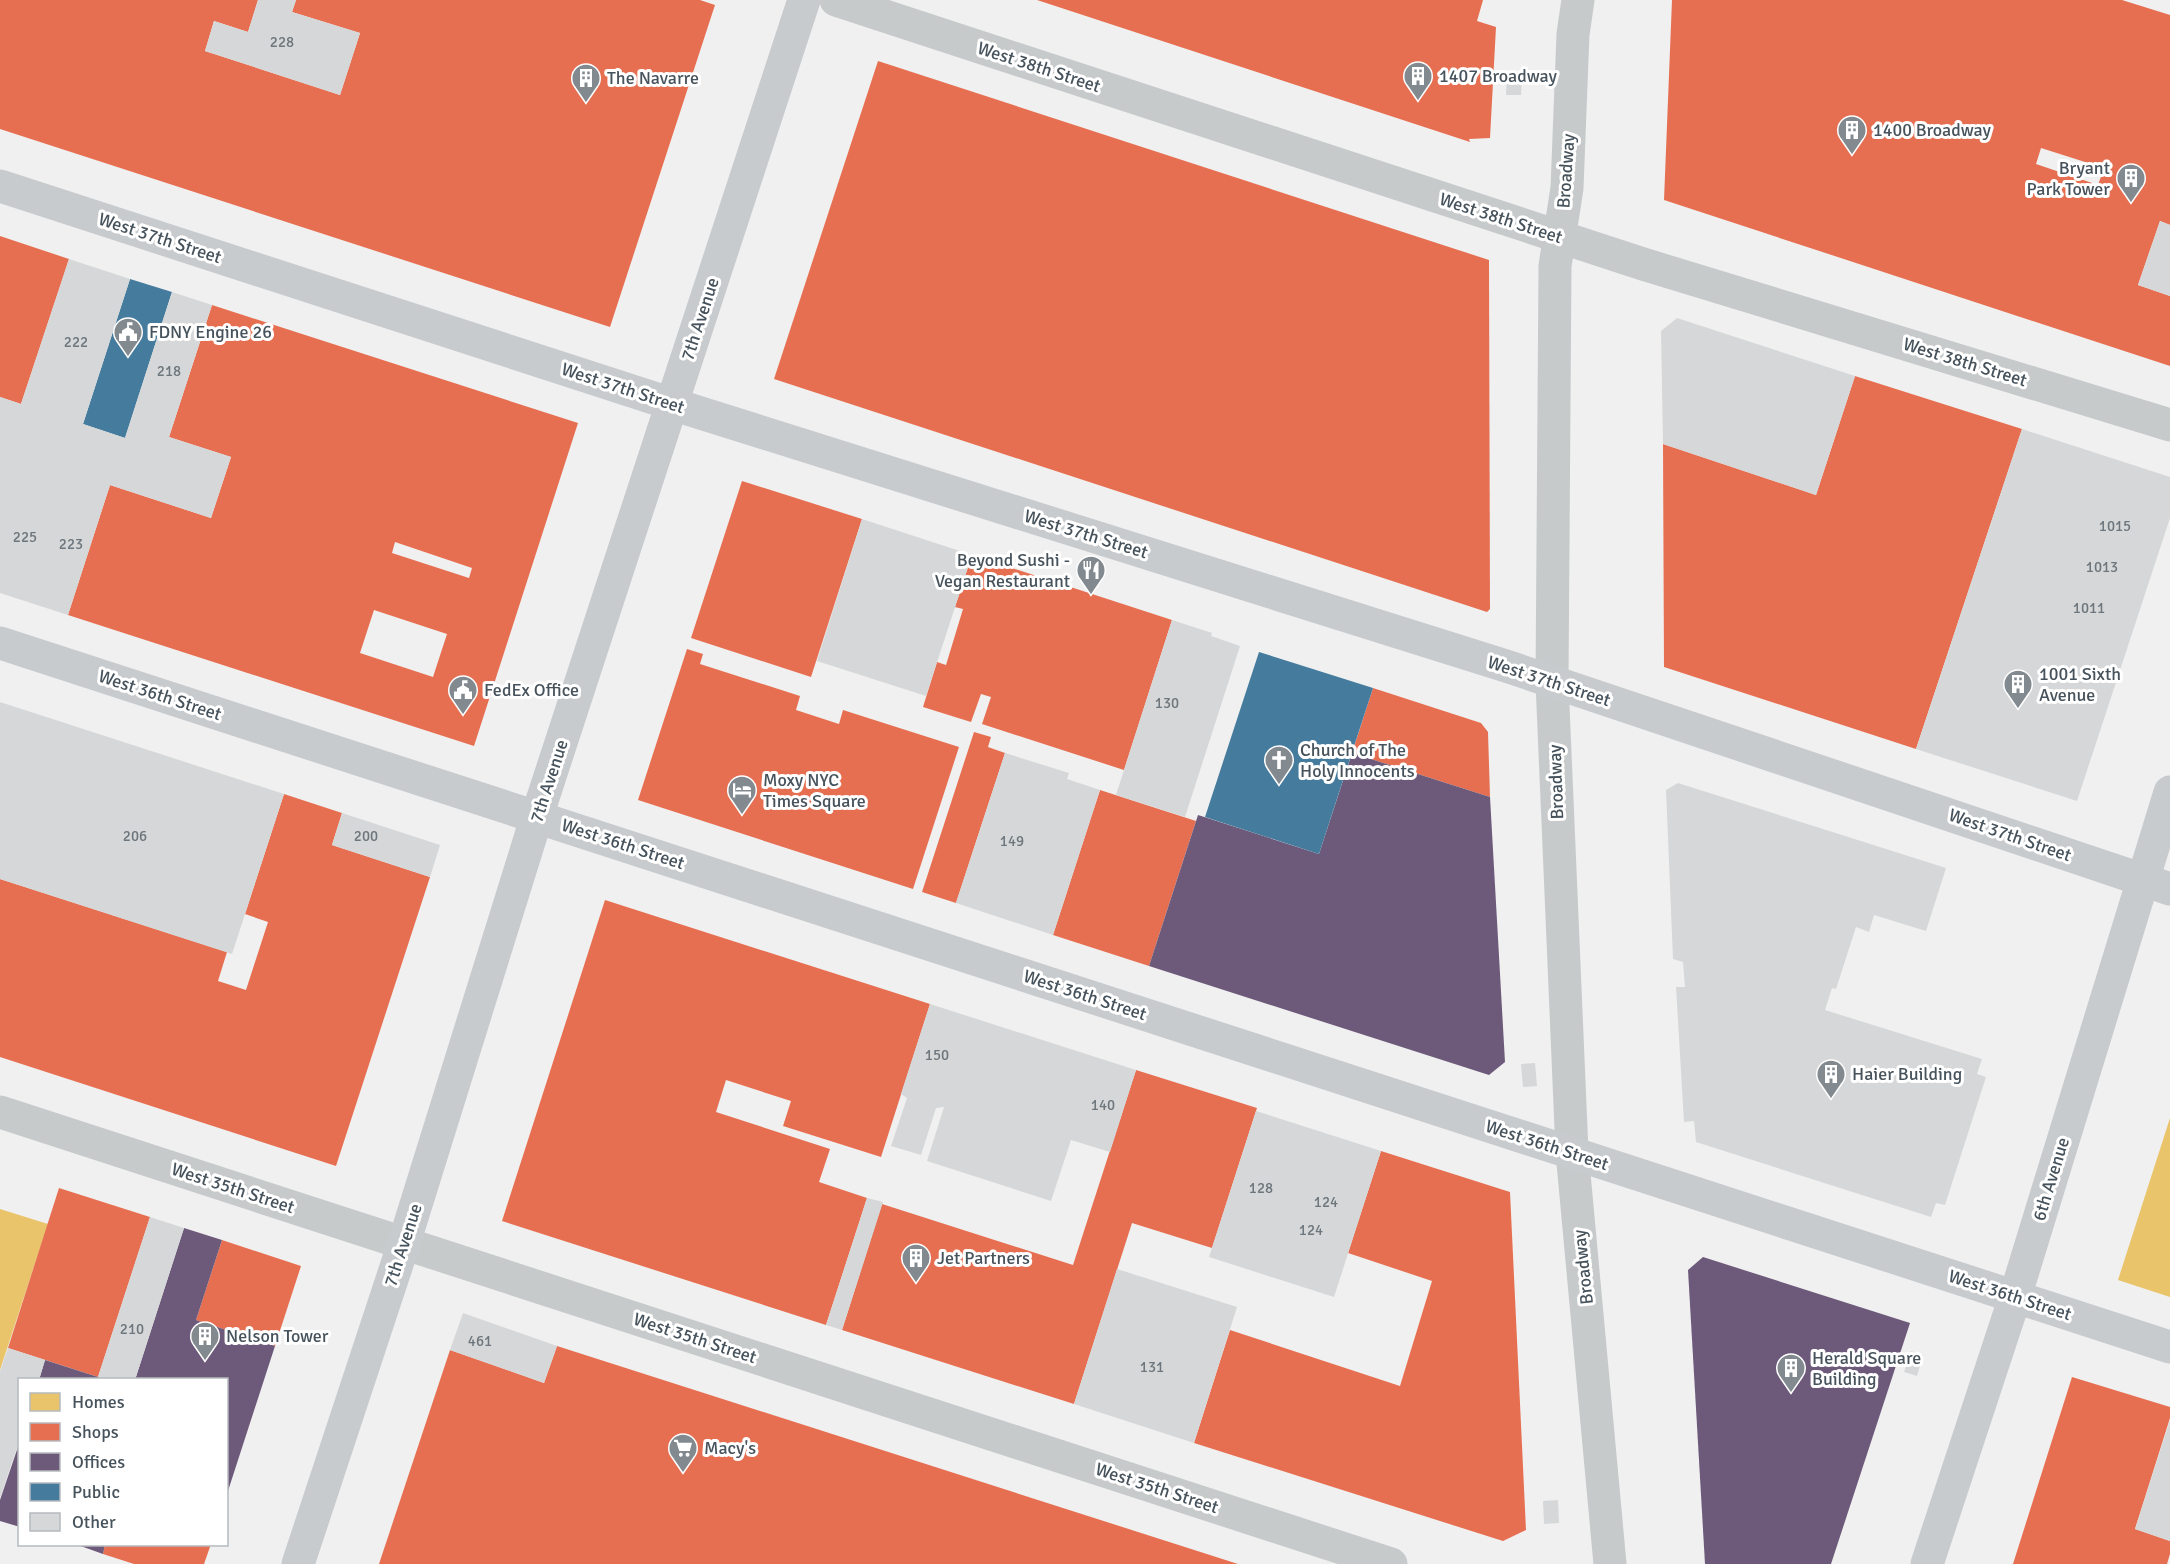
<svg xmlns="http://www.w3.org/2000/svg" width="2170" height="1564" font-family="Signika,sans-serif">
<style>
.homes{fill:#e9c46a}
.shops{fill:#e76f51;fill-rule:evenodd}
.offices{fill:#6d597a}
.public{fill:#457b9d}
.building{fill:#d6d7d8}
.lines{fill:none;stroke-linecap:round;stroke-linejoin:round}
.street{stroke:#c7cacb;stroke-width:33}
.secondary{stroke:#c8cbce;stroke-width:33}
.labels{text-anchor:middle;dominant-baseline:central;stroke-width:6;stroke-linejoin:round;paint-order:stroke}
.number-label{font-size:15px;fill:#6c767c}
.street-label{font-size:18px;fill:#47535c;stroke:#fff}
.poi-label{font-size:18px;fill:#47535c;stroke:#fff;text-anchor:start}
</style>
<rect width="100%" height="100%" fill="#f0f0f0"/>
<g class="homes">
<polygon points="2170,1118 2170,1297 2118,1280"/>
<polygon points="0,1209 48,1224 0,1370"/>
</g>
<g class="shops">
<polygon points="0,0 258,0 248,32 214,21 205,51 340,95 360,33 292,12 296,0 700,0 715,5 610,327 0,129"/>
<polygon points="1037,0 1483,0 1477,21 1496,27 1490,138 1469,139 1470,142"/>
<path d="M1672 0H2122L2170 15V225L2160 221 2138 285 2170 296V366L1664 200ZM2041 148 2104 168 2098 185 2036 164Z"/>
<polygon points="878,61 1489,260 1490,609 1487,612 774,379"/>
<polygon points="0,236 69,259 21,404 0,397"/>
<path d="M212 305 578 423 474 746 68 615 110 485 211 518 231 457 169 437ZM395 542 472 568 469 578 392 553ZM374 610 447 634 433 677 360 653Z"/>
<polygon points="1855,376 2022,429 1916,749 1664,667 1663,444 1816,495"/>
<polygon points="742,481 862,519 811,677 691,638"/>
<polygon points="972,555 1172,620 1124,770 982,724 991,697 981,694 971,722 923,707 937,662 946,665 963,609 955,607"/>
<polygon points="687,649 703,654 700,664 800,696 796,710 839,724 843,710 959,747 913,889 638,800"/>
<polygon points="1373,688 1481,723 1488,732 1490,797 1352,753"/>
<polygon points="974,732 991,737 988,747 1005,753 956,903 922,892"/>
<polygon points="1100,790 1196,821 1149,966 1053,935"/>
<polygon points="284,794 342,813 332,845 430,877 336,1166 0,1057 0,879 227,952 218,981 246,990 268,922 245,914"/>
<polygon points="605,900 930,1004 881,1157 783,1126 791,1101 726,1080 716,1112 830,1149 819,1182 867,1198 826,1325 502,1221"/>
<polygon points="1136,1070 1257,1108 1212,1248 1132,1223 1074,1404 842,1330 882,1204 1073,1265"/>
<polygon points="1381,1151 1510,1192 1526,1530 1503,1541 1194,1443 1230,1330 1400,1386 1432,1281 1348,1253"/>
<polygon points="59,1188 150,1217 98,1377 8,1348"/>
<polygon points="222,1240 301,1266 275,1346 196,1320"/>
<polygon points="557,1346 1238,1564 379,1564 450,1350 544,1383"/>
<polygon points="2072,1377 2170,1407 2170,1418 2135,1529 2170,1541 2170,1554 2167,1564 2013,1564"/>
<polygon points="105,1544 211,1544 204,1564 134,1564 103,1554"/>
</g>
<g class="offices">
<polygon points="1352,753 1490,797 1505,1062 1489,1075 1149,966 1198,815 1319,854"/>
<polygon points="184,1228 222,1240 196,1320 275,1346 227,1494 226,1380 135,1380"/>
<polygon points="1703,1257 1910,1323 1831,1564 1705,1564 1688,1270"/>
<polygon points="45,1360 98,1377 104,1380 39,1380"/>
<polygon points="20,1441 20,1527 0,1521 0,1500"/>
<polygon points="75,1544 105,1544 103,1554"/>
</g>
<g class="public">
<polygon points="130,279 172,292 125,438 83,424"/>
<polygon points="1259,652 1373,688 1319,854 1205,817"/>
</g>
<g class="building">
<polygon points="258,0 296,0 292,12 360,33 340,95 205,51 214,21 248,32"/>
<polygon points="1507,74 1522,74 1521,95 1506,95"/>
<polygon points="2160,221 2170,225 2170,296 2138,285"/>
<polygon points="69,259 130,279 83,424 125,438 172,292 212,305 169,437 231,457 211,518 110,485 68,615 0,593 0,397 21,404"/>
<polygon points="1677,318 1855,376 1816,495 1663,444 1661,331"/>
<polygon points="2022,429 2170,477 2170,518 2077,801 1916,749"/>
<polygon points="862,519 972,555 926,696 817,661"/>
<polygon points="1172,620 1212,633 1211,636 1240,646 1185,817 1116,795"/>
<polygon points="0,702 284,794 232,954 0,879"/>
<polygon points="1005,753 1069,773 1067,779 1100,790 1053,935 956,903"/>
<polygon points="1678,783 1946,868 1926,931 1874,915 1869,932 1856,927 1836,989 1832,988 1825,1010 1982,1059 1977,1074 1986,1077 1945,1205 1936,1203 1931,1217 1696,1142 1694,1121 1684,1122 1676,987 1685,987 1683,962 1673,959 1666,790"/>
<polygon points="342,813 440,845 430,877 332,845"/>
<polygon points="930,1004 1136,1070 1110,1152 1071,1140 1051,1201 927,1161 944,1107 936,1108 921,1155 891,1146 907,1098 901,1094"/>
<polygon points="1535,1063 1537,1086 1523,1087 1521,1064"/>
<polygon points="1256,1111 1381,1151 1334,1297 1209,1257"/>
<polygon points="867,1198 883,1202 842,1330 826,1325"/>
<polygon points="150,1217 184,1228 135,1380 106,1380 98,1377"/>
<polygon points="1117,1269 1237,1307 1194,1443 1074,1404"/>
<polygon points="463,1313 557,1346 544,1383 450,1350"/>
<polygon points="8,1348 45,1360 39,1380 20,1380 20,1439 0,1498 0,1371"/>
<polygon points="1911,1351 1923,1355 1917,1376 1904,1372"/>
<polygon points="2170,1420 2170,1541 2135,1529"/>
<polygon points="1558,1500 1559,1523 1544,1524 1543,1501"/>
</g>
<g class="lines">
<g class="street">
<polyline points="836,0 1643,264 2170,425"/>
<polyline points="1578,0 1573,34 1567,188 1555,266 1552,682 1572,1152 1610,1564"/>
<polyline points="0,1112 1391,1564"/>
</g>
<g class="secondary">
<polyline points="0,186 672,404 1506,666 2170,889"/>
<polyline points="0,643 2170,1347"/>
<polyline points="298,1564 404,1243 537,816 804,0"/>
<polyline points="1927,1564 2015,1297 2170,792"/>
</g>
</g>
<defs>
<g id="building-pin" transform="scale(1.5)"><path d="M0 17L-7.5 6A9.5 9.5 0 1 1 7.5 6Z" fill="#828a90" stroke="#fff"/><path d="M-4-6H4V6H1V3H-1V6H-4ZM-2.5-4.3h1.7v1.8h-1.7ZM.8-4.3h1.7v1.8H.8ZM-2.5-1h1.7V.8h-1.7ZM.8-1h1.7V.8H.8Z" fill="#fff"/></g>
<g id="civic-pin" transform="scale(1.5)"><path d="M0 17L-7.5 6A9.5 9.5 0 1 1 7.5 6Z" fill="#828a90" stroke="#fff"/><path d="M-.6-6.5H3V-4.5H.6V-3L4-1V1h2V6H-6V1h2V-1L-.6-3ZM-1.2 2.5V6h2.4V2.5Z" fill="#fff"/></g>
<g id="restaurant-pin" transform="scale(1.5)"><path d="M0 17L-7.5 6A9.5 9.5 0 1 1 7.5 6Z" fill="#828a90" stroke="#fff"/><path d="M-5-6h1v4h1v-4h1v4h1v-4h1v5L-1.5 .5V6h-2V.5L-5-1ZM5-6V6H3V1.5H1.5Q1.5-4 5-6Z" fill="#fff"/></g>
<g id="church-pin" transform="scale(1.5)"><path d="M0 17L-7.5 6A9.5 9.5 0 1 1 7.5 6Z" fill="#828a90" stroke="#fff"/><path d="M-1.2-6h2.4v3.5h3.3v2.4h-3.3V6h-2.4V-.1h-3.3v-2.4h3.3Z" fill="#fff"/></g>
<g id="hotel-pin" transform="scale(1.5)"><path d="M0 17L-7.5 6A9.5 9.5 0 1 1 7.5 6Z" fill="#828a90" stroke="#fff"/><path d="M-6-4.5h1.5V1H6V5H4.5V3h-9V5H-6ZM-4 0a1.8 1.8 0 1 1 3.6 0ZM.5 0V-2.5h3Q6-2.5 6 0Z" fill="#fff"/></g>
<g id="supermarket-pin" transform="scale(1.5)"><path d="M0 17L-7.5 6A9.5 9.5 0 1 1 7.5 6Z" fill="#828a90" stroke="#fff"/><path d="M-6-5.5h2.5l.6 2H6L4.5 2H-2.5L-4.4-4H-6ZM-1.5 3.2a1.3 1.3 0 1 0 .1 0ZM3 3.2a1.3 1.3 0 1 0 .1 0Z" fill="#fff"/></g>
</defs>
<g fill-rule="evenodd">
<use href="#building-pin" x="1418" y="76"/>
<use href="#building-pin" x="586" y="78"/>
<use href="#building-pin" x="1852" y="130"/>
<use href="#building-pin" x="2131" y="178"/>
<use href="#civic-pin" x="128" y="332"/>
<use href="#restaurant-pin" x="1091" y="570"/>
<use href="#building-pin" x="2018" y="684"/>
<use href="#civic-pin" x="463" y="690"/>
<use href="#church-pin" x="1279" y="760"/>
<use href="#hotel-pin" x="742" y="790"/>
<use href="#building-pin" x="1831" y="1074"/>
<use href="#building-pin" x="916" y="1258"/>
<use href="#building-pin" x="205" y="1336"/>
<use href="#building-pin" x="1791" y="1368"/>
<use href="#supermarket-pin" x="683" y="1448"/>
</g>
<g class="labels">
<g class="number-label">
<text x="282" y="42">228</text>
<text x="76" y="342">222</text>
<text x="169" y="371">218</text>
<text x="2115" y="526">1015</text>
<text x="25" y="537">225</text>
<text x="71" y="544">223</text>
<text x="2102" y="567">1013</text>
<text x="2089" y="608">1011</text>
<text x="1167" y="703">130</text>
<text x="135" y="836">206</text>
<text x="366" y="836">200</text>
<text x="1012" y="841">149</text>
<text x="937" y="1055">150</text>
<text x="1103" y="1105">140</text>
<text x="1261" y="1188">128</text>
<text x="1326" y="1202">124</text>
<text x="1311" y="1230">124</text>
<text x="132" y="1329">210</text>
<text x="480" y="1341">461</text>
<text x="1152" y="1367">131</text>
</g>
<g class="street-label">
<text transform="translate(1039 67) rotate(18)">West 38th Street</text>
<text transform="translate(1566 171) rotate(-86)">Broadway</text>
<text transform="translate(1501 218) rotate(18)">West 38th Street</text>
<text transform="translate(160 238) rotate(18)">West 37th Street</text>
<text transform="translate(700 319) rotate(-72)">7th Avenue</text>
<text transform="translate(1965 362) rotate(17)">West 38th Street</text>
<text transform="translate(623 388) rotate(18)">West 37th Street</text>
<text transform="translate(1086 534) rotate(17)">West 37th Street</text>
<text transform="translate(1549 681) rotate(18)">West 37th Street</text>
<text transform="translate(160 695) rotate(18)">West 36th Street</text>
<text transform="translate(549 781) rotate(-72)">7th Avenue</text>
<text transform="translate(1556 782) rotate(-92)">Broadway</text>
<text transform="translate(2010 835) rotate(19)">West 37th Street</text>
<text transform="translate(623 844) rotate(18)">West 36th Street</text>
<text transform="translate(1085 995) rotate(18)">West 36th Street</text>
<text transform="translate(1547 1145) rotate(18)">West 36th Street</text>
<text transform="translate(2051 1179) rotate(-73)">6th Avenue</text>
<text transform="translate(233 1188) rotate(18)">West 35th Street</text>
<text transform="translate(403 1245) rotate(-72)">7th Avenue</text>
<text transform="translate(1583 1267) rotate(-96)">Broadway</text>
<text transform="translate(2010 1295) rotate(18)">West 36th Street</text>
<text transform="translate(695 1338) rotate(18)">West 35th Street</text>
<text transform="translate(1157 1488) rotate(18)">West 35th Street</text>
</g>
<g class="poi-label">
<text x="1439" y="76">1407 Broadway</text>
<text x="607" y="78">The Navarre</text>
<text x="1873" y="130">1400 Broadway</text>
<text x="2110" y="168" text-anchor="end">Bryant<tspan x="2110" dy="21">Park Tower</tspan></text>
<text x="149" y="332">FDNY Engine 26</text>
<text x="1070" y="560" text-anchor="end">Beyond Sushi -<tspan x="1070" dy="21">Vegan Restaurant</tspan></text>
<text x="2039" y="674">1001 Sixth<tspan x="2039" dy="21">Avenue</tspan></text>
<text x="484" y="690">FedEx Office</text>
<text x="1300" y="750">Church of The<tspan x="1300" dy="21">Holy Innocents</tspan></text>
<text x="763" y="780">Moxy NYC<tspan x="763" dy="21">Times Square</tspan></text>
<text x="1852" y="1074">Haier Building</text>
<text x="937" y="1258">Jet Partners</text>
<text x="226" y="1336">Nelson Tower</text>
<text x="1812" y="1358">Herald Square<tspan x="1812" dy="21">Building</tspan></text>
<text x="704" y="1448">Macy's</text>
</g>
</g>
<rect x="18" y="1378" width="210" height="168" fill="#ffffff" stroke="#b5babe" stroke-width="1.5"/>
<rect x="30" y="1393" width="30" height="18" fill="#e9c46a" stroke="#b5babe" stroke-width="1.5"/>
<text x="72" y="1408" font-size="18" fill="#47535c">Homes</text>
<rect x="30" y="1423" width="30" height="18" fill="#e76f51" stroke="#b5babe" stroke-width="1.5"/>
<text x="72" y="1438" font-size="18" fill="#47535c">Shops</text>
<rect x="30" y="1453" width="30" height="18" fill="#6d597a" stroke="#b5babe" stroke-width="1.5"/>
<text x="72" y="1468" font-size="18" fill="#47535c">Offices</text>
<rect x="30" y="1483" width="30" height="18" fill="#457b9d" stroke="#b5babe" stroke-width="1.5"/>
<text x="72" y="1498" font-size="18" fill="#47535c">Public</text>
<rect x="30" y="1513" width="30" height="18" fill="#d6d7d8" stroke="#b5babe" stroke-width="1.5"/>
<text x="72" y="1528" font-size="18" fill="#47535c">Other</text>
</svg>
